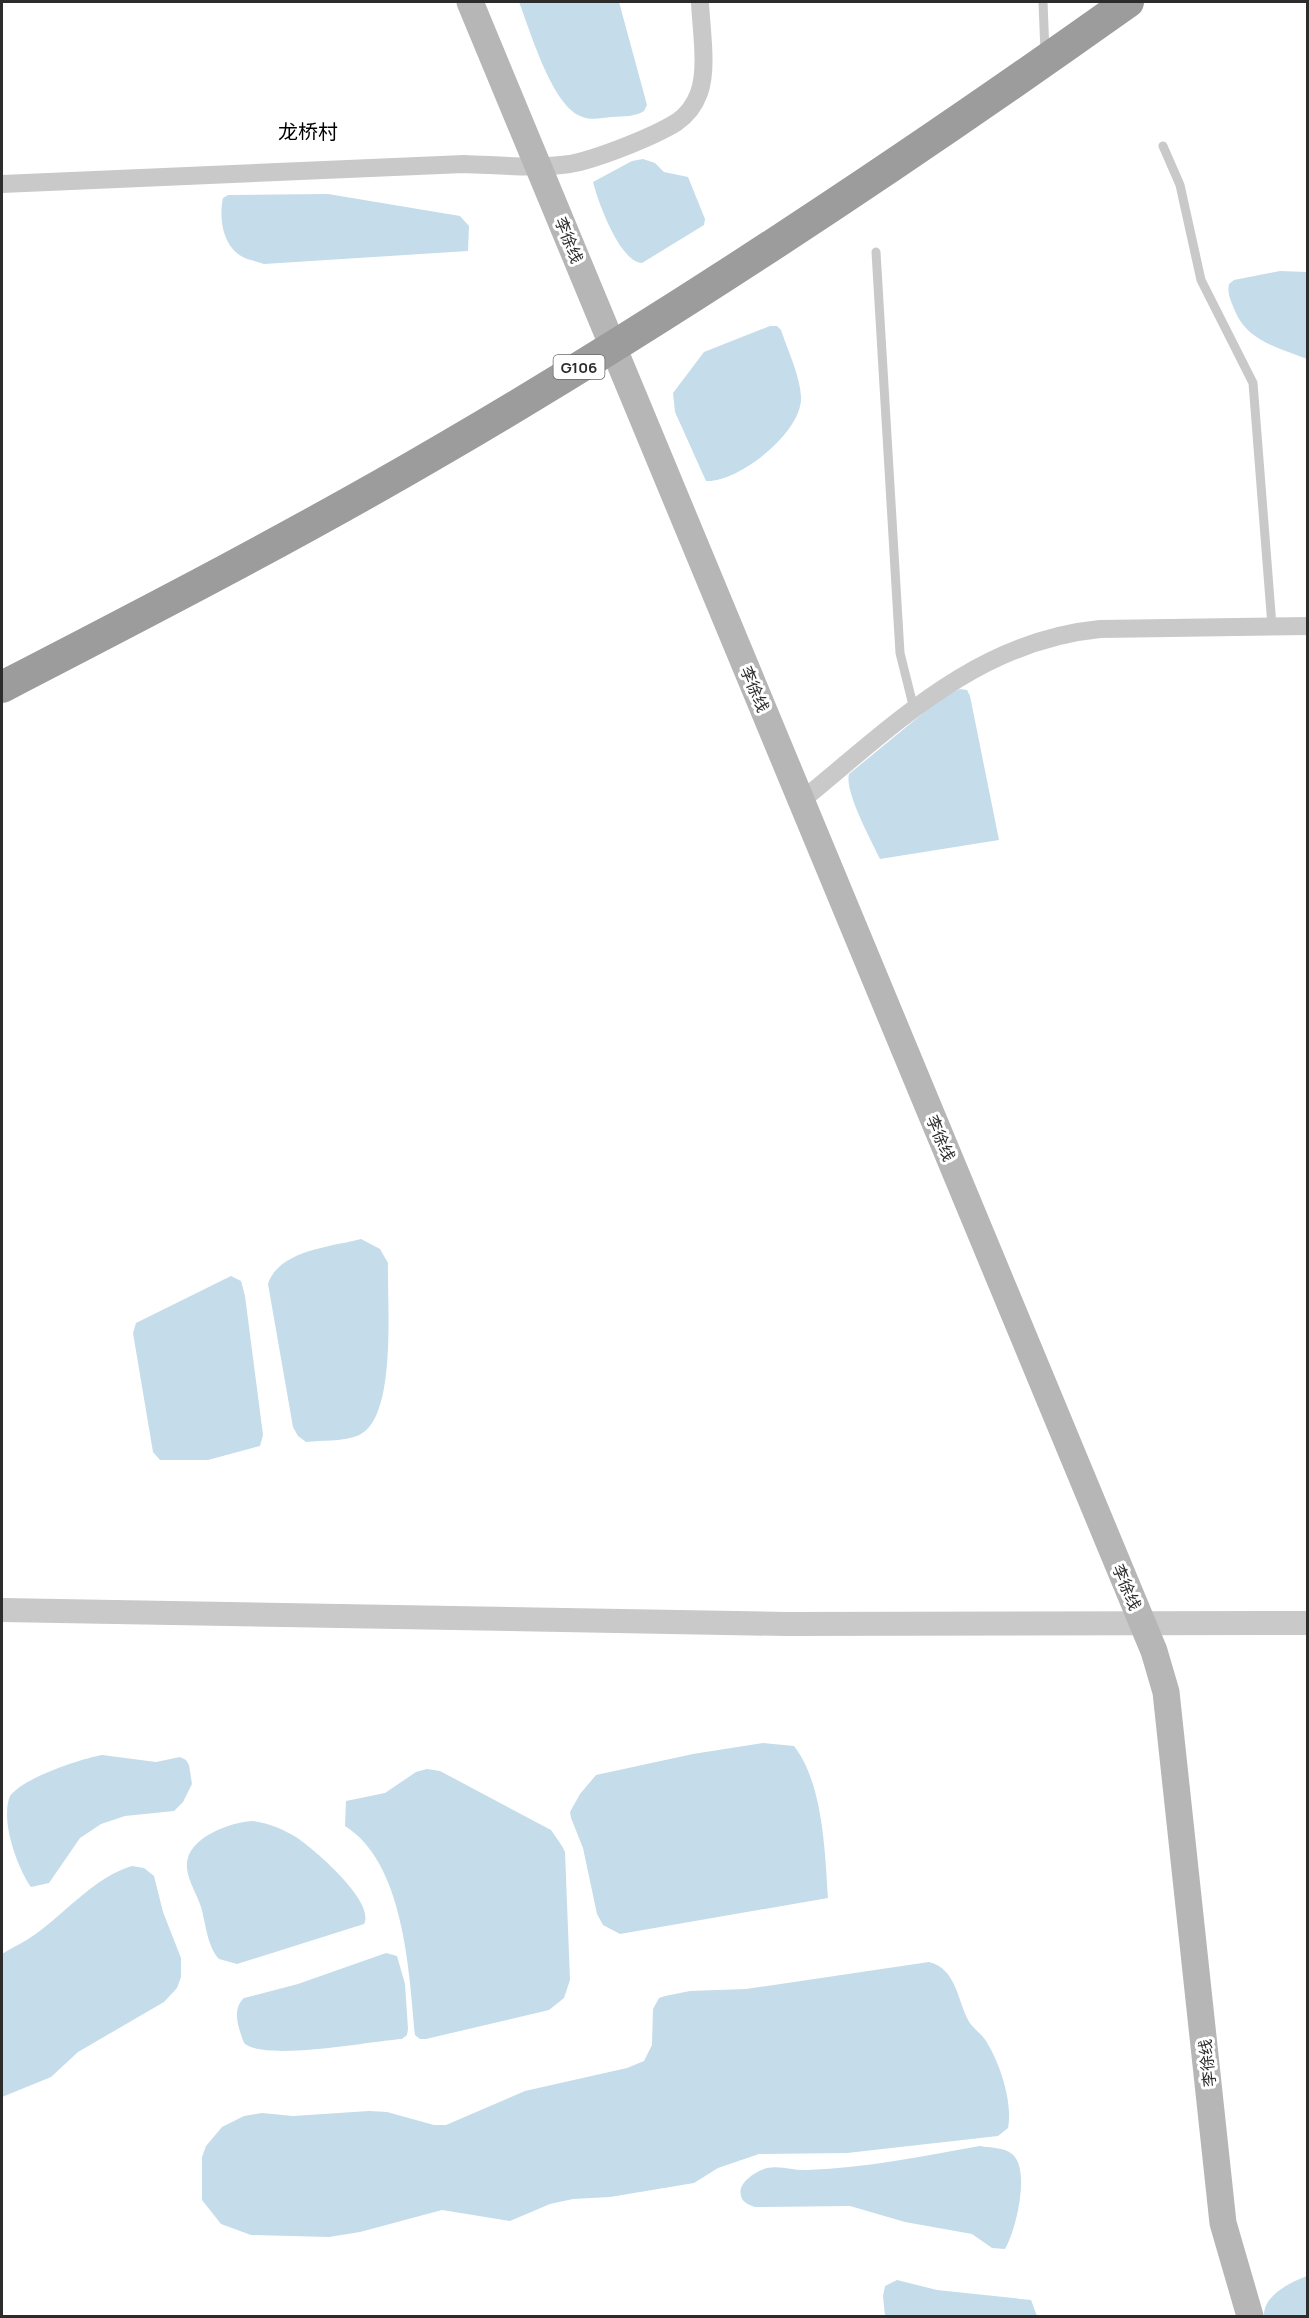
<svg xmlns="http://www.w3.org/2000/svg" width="1309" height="2318" font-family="Manrope,'Noto Sans SC',sans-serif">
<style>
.water{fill:#c5dcea}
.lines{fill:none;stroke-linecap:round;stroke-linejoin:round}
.service{stroke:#c9c9c9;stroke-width:9}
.minor{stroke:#c9c9c9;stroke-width:18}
.tertiary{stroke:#c9c9c9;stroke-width:24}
.secondary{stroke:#b6b6b6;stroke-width:27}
.trunk{stroke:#9c9c9c;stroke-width:32}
.labels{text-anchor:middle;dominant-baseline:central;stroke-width:6;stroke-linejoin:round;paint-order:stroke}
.shield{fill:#fff;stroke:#6b6b6b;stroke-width:1.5}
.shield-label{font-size:15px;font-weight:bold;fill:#2c2c2c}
.street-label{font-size:16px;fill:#2c2c2c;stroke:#fff}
.quarter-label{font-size:20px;fill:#000;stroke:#fff}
</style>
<rect width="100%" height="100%" fill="#fff"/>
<g class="water">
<path d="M519 2H619L647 105 644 111C635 117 623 116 612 117 602 118 590 121 580 116 551 103 530 30 519 2Z"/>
<path d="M643 159 655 163 664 172 688 177 705 219 704 225 642 263C620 262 598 202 593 182L632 161Z"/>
<path d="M328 194 460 216 469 226 468 251 264 264C257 261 247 260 241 256 222 244 219 217 223 198L228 195Z"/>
<path d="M1280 271 1307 272V359C1279 348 1247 341 1235 311 1231 301 1227 294 1229 284L1234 280Z"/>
<path d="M770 326H777L781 330C788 351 800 376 801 397 803 432 738 483 706 481L675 412 673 393 704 352Z"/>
<path d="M960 689 967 690 970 696 999 840 880 859C872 842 844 791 849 774L944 696Z"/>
<path d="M361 1239 380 1249 388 1263C387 1302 397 1414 361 1434 347 1442 322 1440 306 1442L298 1436 293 1427 268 1284C279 1250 331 1247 361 1239Z"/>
<polygon points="231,1276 241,1281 245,1296 263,1435 260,1446 208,1460 160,1460 153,1452 133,1333 136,1323"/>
<path d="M763 1743 794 1746C823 1783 825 1852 828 1898L620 1934 603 1925 597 1914 583 1848 571 1818 570 1812 580 1794 596 1775 693 1754Z"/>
<path d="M102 1755 156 1762 180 1757 186 1760 189 1765 192 1784 183 1802 174 1811 125 1816 101 1824 80 1838 49 1883 31 1887C17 1867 0 1820 10 1796 23 1778 80 1759 102 1755Z"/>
<path d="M427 1769 440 1771 551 1830 562 1846 565 1852 570 1980 564 1998 549 2010 426 2039H420L415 2035C409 1970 404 1863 345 1826L346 1801 385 1793 416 1772Z"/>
<path d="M253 1821C269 1823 283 1829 296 1837 314 1849 376 1902 364 1924L237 1964 219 1959C207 1946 206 1924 201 1907 197 1894 188 1881 187 1868 184 1838 231 1822 253 1821Z"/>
<path d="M132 1866 144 1868 154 1876 163 1912 181 1958V1977L177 1988 164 2002 78 2052 51 2077 2 2097V1954C15 1946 29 1940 41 1930 70 1908 96 1877 132 1866Z"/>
<path d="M386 1953 397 1956 405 1984 408 2029 407 2035 402 2039C372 2041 263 2062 244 2043 239 2029 231 2010 244 1998L298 1984Z"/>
<path d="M929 1962C956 1969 957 1998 968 2020 972 2028 981 2033 986 2041 1000 2063 1013 2103 1008 2128L998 2136 847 2153 759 2154 718 2168 694 2183 610 2197 573 2199 550 2204 510 2221 442 2210 360 2232 329 2237 251 2235 221 2224 202 2200V2157L206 2146 222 2127 244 2116 262 2113 293 2116 369 2111 387 2112 434 2125H446L525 2091 627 2068 644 2061 652 2045 653 2009 659 1998 665 1996 690 1991 746 1989Z"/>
<path d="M980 2146C990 2148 1004 2147 1012 2154 1031 2169 1016 2230 1005 2249L992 2248 972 2234 905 2222 850 2206 755 2207C749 2205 742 2202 741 2196 737 2182 757 2171 767 2168 781 2165 794 2171 808 2170 866 2168 923 2156 980 2146Z"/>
<path d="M1307 2276V2316H1264C1263 2296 1290 2282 1307 2276Z"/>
<polygon points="897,2280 937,2290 1031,2300 1037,2316 885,2316 883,2296 885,2286"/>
</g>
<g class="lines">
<g class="service">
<polyline points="1043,2 1045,53"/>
<polyline points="1163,146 1180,185 1201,280 1253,383 1272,626"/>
<polyline points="876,252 900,653 914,709"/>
</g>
<g class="minor">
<path d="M2 184 464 164C498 165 536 169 570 164 597 159 653 137 677 122 687 115 695 104 699 93 708 69 701 28 700 2"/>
<path d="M801 801C893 726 976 641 1100 629L1308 626"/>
</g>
<polyline class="tertiary" points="2,1610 785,1624 1308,1623"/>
<polyline class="secondary" points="470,2 1154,1651 1166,1692 1223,2223 1250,2316"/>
<path class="trunk" d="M2 687C151 610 300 533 445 448 680 311 907 159 1128 2"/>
</g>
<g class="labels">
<rect class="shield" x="553.5" y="355" width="51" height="24" rx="4.5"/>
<g class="shield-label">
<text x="579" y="367">G106</text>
</g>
<g class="street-label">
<text transform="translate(569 240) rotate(68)">李徐线</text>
<text transform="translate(755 689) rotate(67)">李徐线</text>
<text transform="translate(941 1138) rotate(67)">李徐线</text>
<text transform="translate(1127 1587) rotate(67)">李徐线</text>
<text transform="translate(1207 2063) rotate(-96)">李徐线</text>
</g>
<g class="quarter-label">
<text x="308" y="131">龙桥村</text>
</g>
</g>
<rect width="1309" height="2318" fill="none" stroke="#2c2c2c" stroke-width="6"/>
</svg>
